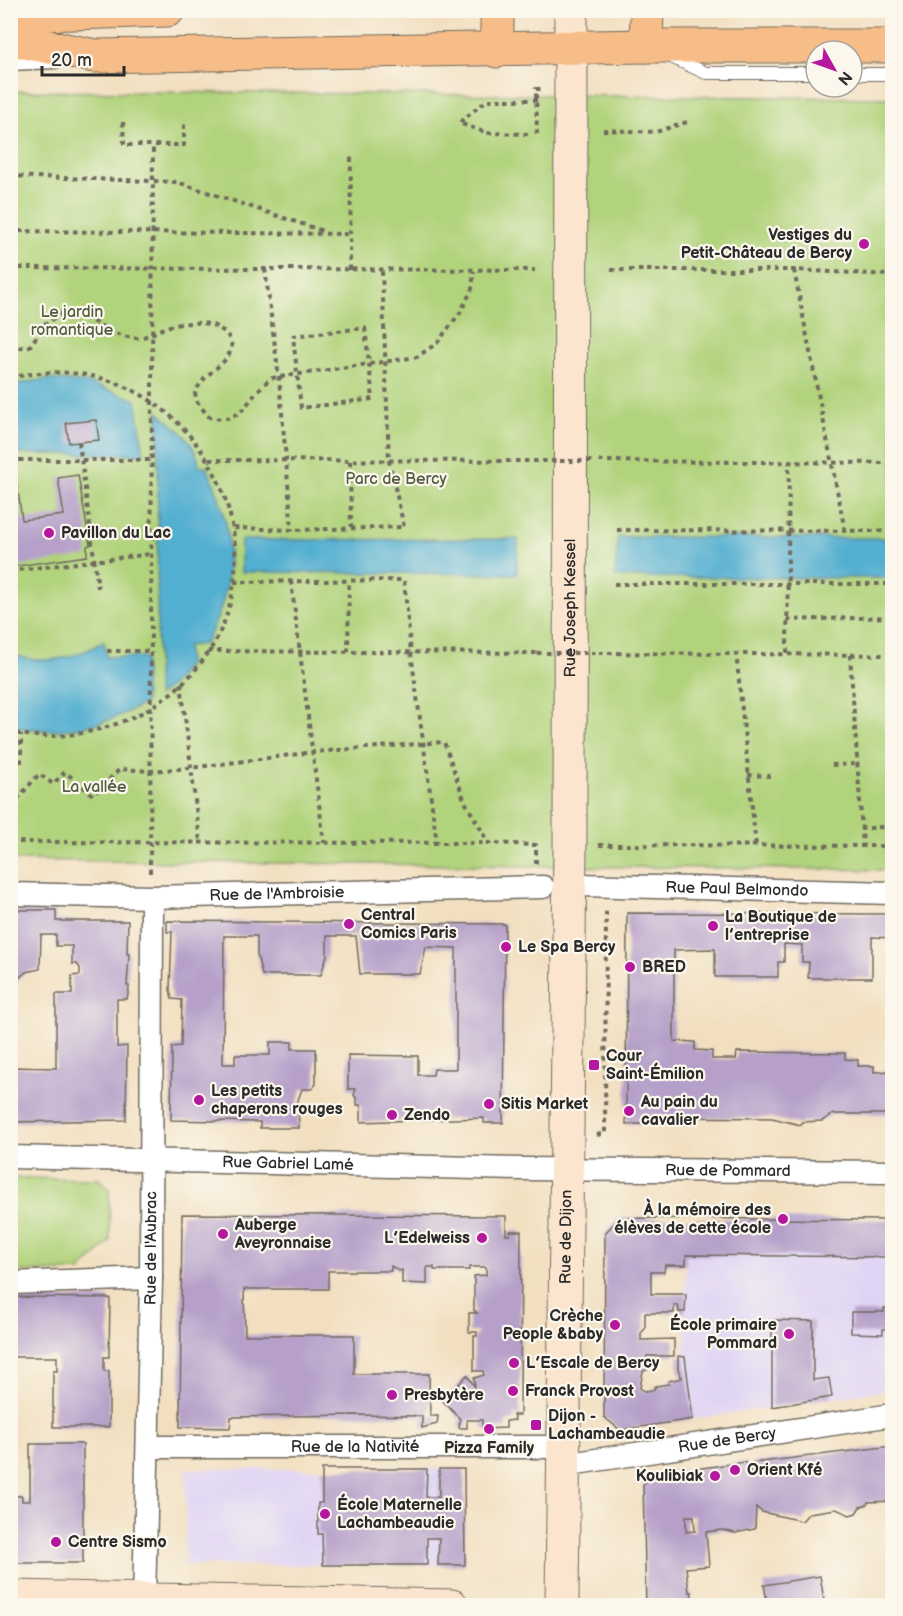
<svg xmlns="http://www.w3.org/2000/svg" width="903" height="1616" font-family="'Balsamiq Sans',sans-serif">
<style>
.built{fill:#e0d4f4}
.green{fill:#b1d37c;stroke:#6e7f54;stroke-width:1.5}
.water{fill:#52afd0;stroke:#3e6d7e;stroke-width:1.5}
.building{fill:#b6a0c9;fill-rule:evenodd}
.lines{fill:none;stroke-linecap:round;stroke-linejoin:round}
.lane-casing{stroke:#716a5f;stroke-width:14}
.street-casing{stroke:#716a5f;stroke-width:25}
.secondary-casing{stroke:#716a5f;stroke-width:35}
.primary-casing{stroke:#716a5f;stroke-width:35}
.path{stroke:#716a5f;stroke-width:4;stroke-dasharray:4.5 4.5;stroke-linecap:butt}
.lane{stroke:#fff;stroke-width:12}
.street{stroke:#fff;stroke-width:22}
.secondary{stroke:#fce5cf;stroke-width:33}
.primary{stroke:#f7bd88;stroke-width:33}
.path-bridge{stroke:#716a5f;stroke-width:4;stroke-dasharray:4.5 4.5;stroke-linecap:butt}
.poi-dot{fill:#b5179e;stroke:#fbf7ec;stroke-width:2}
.labels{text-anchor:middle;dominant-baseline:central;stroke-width:4.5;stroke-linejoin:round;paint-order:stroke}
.poi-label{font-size:16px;font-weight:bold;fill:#2b2b2b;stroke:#fbf7ec;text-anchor:start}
.park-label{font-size:16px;fill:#535d43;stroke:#fbf7ec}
.street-label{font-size:16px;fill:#2b2b2b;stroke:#fbf7ec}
</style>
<rect width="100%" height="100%" fill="#fbf7ec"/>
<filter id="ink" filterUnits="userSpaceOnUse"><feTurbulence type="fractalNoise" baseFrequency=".0167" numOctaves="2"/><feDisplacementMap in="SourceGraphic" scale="12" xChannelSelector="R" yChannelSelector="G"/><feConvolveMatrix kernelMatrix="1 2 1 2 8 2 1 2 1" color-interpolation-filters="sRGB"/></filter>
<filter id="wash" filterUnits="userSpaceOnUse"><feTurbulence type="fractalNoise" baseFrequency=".008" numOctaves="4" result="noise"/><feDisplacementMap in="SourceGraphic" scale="24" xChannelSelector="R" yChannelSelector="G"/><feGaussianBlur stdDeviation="1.35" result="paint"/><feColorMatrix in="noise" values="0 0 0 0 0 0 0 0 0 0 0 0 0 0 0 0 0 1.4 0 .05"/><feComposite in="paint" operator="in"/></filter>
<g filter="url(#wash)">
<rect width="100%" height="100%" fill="#f2dfc0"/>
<g class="built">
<polygon points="686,1219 892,1220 892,1389 693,1419 685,1370"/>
<polygon points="186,1469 464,1469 465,1565 185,1565"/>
</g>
<g class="green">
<polygon points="11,91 892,98 892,870 11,860"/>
<polygon points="10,1178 99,1179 109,1189 110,1241 80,1271 11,1272"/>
</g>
<g class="water">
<polygon points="48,379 89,383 136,400 144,454 11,454 11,385"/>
<path d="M158 412C175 426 198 443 199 466H206C236 526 238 585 205 644L187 646 188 665 173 684 157 697Z"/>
<polygon points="618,537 892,538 892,578 615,577"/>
<polygon points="518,539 517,574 241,572 241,540"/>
<path d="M104 641 106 657H145V703C100 728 61 736 11 726V654C43 666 75 659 104 641Z"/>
</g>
<g id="blocks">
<g class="building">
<polygon points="96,420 99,440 69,443 66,423"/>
<polygon points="78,475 90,545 87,546 87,556 10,567 10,485 17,484 22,520 64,515 58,478"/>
<polygon points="10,910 56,910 56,921 128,921 127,954 129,954 127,986 129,986 129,989 127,999 117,999 117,1047 127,1046 126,1120 10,1122 10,1067 56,1068 56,994 72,994 72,976 80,975 80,968 77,964 72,964 72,946 56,946 56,935 41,935 40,969 26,972 19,978 16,988 10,988"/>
<polygon points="627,913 892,914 892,938 872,937 872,978 808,978 809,962 802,962 802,945 784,944 784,962 778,962 778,977 715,977 715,949 674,950 674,1041 695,1042 695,1050 712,1051 712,1059 736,1059 737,1052 845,1053 845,1059 858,1060 858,1066 874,1066 874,1072 892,1071 892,1125 887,1125 887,1114 833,1114 822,1121 802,1122 801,1125 772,1118 670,1117 646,1117 646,1124 626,1124"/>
<polygon points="167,921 505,924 503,1123 484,1123 484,1118 361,1122 361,1105 357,1105 357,1099 354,1095 356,1089 348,1089 348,1055 418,1056 418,1075 433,1075 434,1069 456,1069 456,948 426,947 420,974 360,974 356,936 327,936 327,955 321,975 262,975 257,955 257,936 224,936 223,1064 235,1064 235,1055 270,1055 270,1042 292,1042 292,1049 316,1049 316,1084 312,1089 302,1089 298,1100 299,1128 260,1128 260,1122 171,1120 172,1047 181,1046 182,1000 172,999 170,989 172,932 167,932"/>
<polygon points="182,1214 506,1216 506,1235 510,1235 510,1231 521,1231 520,1415 513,1415 515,1420 506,1421 506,1428 482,1429 482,1420 467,1420 467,1428 459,1428 460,1419 443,1401 467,1375 475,1387 474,1378 484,1375 483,1371 474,1371 474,1336 477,1336 477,1332 469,1332 469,1313 477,1313 474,1310 474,1276 486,1275 486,1267 469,1267 469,1270 434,1270 434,1267 427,1267 427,1284 402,1283 402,1270 399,1271 391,1266 391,1271 328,1271 328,1289 244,1289 245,1335 354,1335 354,1374 429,1374 430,1416 438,1416 437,1424 422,1428 422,1416 354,1415 231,1417 230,1428 180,1427"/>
<polygon points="619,1218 892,1220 892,1257 686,1255 686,1265 665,1265 664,1272 651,1272 651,1294 686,1294 685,1312 679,1312 678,1305 674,1305 674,1313 645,1313 645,1329 641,1333 641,1340 674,1339 674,1356 647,1356 647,1370 643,1371 640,1388 644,1391 653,1390 656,1386 669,1384 668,1381 682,1378 678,1369 678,1356 685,1357 693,1419 620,1430 604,1417 605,1233"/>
<polygon points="10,1297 110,1298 109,1357 104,1357 104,1371 109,1371 109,1427 53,1427 53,1371 57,1371 57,1357 10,1357"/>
<polygon points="884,1308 892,1308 892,1329 883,1329 883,1334 851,1333 851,1312 884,1312"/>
<polygon points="772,1320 813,1321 813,1380 829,1378 832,1397 772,1407"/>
<polygon points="30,1444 83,1444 83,1563 10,1563 10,1496 22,1496 22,1501 30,1501"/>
<path d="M892 1446V1501L868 1502 867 1505 860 1507 856 1513 850 1515 836 1509 809 1513 802 1521 762 1512 756 1507 755 1529 735 1533 722 1530 706 1532 709 1566 686 1568 689 1592H692L690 1606H646L643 1485 651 1475 745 1462 750 1477 752 1463ZM686 1516H694L695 1531 686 1532Z"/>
<polygon points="322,1469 427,1469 426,1497 439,1497 439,1469 464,1469 465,1565 438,1565 439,1538 427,1538 427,1565 323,1565 322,1534 318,1534 318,1503 322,1503"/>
<polygon points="820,1576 825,1606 768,1606 764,1585"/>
</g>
</g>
</g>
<g filter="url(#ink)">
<use href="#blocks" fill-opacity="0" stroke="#716a5f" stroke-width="1.5"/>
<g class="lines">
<g class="lane-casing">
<g id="lane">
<polyline points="669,56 706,73 816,73"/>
<polyline points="852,74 892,74"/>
</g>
</g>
<g class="street-casing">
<g id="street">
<polyline points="10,59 54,57"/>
<path id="s1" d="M579 885 892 893"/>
<path id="s2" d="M10 894 152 897 543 887"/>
<path id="s3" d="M10 1157 521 1169 892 1172"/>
<polyline points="10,1283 151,1278"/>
<path id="s4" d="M148 1447H563"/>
<path id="s5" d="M563 1465 892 1415"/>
<path id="s6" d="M144 1606 151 1278 152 897"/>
</g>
</g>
<g class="secondary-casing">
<g id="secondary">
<polyline points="10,1597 452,1606"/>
<path id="s7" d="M562 1606 570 846 571 10"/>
</g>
</g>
<g class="primary-casing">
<g id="primary">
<polyline points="10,15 168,10"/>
<polyline points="10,39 95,56 646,46 892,46"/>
<polyline points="646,46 647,10"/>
<polyline points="497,51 497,10"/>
</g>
</g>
<g class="path">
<polyline points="123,122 124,145 184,145 184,122"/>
<polyline points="603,130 656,132 690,121"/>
<polyline points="528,134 487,133 459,123 487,100 537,100"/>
<polyline points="537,134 536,89 541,89"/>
<polyline points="10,176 177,182 323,231"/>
<polyline points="10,231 350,234"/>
<polyline points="10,268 535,270"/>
<polyline points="265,269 279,378 292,530"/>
<polyline points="350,270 351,153"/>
<polyline points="611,270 794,270 892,275"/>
<polyline points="794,270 845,531"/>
<polygon points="365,328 373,399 301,408 293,336"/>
<path d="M10 349 30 346 46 323 62 313C89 312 109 337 136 338 148 338 159 329 170 326 188 322 214 319 227 335 231 340 233 345 230 352 224 367 204 372 195 393L197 402 209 417C246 426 247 394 272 378L417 357 437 343 460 313 472 289 474 271"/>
<path d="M10 378C213 329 329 613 139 714 102 733 52 742 10 732"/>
<polyline points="79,442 98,588"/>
<polyline points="10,460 152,460"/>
<polyline points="209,460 541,461"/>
<polyline points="350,461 351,527"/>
<polyline points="599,461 892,463"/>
<polyline points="234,528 292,530 404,527 389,461 382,270"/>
<polyline points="617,530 892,531"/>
<polyline points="10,571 151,554"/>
<polyline points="291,581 324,843"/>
<polyline points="234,582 404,580 411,653 437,843"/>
<polyline points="614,584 892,584"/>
<polyline points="787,620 892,617"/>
<polyline points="107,651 151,651"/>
<polyline points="208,651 537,653"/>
<polyline points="348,652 349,580"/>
<polyline points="736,652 756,846"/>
<polyline points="599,653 892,655"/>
<polyline points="787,653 789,463"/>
<polyline points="850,655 863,846"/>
<polyline points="181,683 200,842"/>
<polyline points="21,763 21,734"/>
<polyline points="832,765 857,764"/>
<polyline points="748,775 770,776"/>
<polyline points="10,802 14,803 39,774 53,784 65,772 93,795 120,769 150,771 190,768 314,752 444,742 465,802 489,843"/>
<polyline points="860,829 892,826"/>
<polyline points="10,842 489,843 536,845 536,864"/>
<polyline points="599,845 892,846"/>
<polyline points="150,873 153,145"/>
<polyline points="597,1135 605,1133 606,910"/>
</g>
<use href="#lane" class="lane"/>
<use href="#street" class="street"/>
<use href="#secondary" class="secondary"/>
<use href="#primary" class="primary"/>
<g class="path-bridge">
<polyline points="542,461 594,461"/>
<polyline points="537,653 598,653"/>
</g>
</g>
</g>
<g class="poi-dot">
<circle cx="864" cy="244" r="6"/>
<circle cx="49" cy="533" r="6"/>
<circle cx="349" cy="924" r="6"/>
<circle cx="713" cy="926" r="6"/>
<circle cx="506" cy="947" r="6"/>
<circle cx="630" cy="967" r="6"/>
<rect x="588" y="1059" width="12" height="12" rx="3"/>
<circle cx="199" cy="1100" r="6"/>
<circle cx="489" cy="1104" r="6"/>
<circle cx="629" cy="1111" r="6"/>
<circle cx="392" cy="1115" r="6"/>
<circle cx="783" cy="1219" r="6"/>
<circle cx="223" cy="1234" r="6"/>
<circle cx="482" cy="1238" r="6"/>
<circle cx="615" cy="1325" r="6"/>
<circle cx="789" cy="1334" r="6"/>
<circle cx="514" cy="1363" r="6"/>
<circle cx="513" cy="1391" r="6"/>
<circle cx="392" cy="1395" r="6"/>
<rect x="530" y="1419" width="12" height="12" rx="3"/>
<circle cx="489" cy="1429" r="6"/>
<circle cx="735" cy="1470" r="6"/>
<circle cx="715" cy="1476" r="6"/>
<circle cx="325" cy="1514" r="6"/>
<circle cx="56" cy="1542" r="6"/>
</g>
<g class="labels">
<g class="poi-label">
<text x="852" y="235" text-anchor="end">Vestiges du<tspan x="852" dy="18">Petit-Château de Bercy</tspan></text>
<text x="61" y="533">Pavillon du Lac</text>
<text x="361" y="915">Central<tspan x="361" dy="18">Comics Paris</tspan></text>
<text x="725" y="917">La Boutique de<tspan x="725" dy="18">l’entreprise</tspan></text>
<text x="518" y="947">Le Spa Bercy</text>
<text x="642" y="967">BRED</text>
<text x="606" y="1056">Cour<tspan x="606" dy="18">Saint-Émilion</tspan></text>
<text x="211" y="1091">Les petits<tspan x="211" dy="18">chaperons rouges</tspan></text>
<text x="641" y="1102">Au pain du<tspan x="641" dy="18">cavalier</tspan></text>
<text x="501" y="1104">Sitis Market</text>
<text x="404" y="1115">Zendo</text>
<text x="771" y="1210" text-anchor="end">À la mémoire des<tspan x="771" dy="18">élèves de cette école</tspan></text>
<text x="235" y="1225">Auberge<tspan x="235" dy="18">Aveyronnaise</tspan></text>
<text x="470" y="1238" text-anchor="end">L’Edelweiss</text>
<text x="603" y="1316" text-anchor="end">Crèche<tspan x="603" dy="18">People &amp;baby</tspan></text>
<text x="777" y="1325" text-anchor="end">École primaire<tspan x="777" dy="18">Pommard</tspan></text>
<text x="526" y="1363">L’Escale de Bercy</text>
<text x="525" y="1391">Franck Provost</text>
<text x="404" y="1395">Presbytère</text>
<text x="548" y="1416">Dijon -<tspan x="548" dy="18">Lachambeaudie</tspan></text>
<text x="489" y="1448" text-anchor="middle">Pizza Family</text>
<text x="747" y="1470">Orient Kfé</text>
<text x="703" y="1476" text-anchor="end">Koulibiak</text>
<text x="337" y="1505">École Maternelle<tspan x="337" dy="18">Lachambeaudie</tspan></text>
<text x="68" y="1542">Centre Sismo</text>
</g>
<g class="park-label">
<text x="72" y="312">Le jardin<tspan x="72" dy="18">romantique</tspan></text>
<text x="396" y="479">Parc de Bercy</text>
<text x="94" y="787">La vallée</text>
</g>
<g class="street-label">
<text stroke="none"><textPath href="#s7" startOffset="998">Rue Joseph Kessel</textPath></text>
<text stroke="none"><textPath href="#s1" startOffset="158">Rue Paul Belmondo</textPath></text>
<text stroke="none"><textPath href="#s2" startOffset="267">Rue de l'Ambroisie</textPath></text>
<text stroke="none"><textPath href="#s3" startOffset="278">Rue Gabriel Lamé</textPath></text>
<text stroke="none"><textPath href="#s3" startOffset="718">Rue de Pommard</textPath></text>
<text stroke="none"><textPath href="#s7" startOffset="369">Rue de Dijon</textPath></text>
<text stroke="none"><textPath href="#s6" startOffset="358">Rue de l'Aubrac</textPath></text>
<text stroke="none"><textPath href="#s5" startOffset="166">Rue de Bercy</textPath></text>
<text stroke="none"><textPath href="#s4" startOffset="207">Rue de la Nativité</textPath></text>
</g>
</g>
<rect width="903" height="1616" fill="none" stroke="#fbf7ec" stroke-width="36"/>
<g transform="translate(834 69) rotate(130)"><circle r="28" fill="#fbf7ec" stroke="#a8a59f" stroke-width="1.5"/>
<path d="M0-4.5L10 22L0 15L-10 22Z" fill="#b5179e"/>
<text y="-9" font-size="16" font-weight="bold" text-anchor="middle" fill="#2b2b2b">N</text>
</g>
<path d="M42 66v9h82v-9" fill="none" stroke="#2b2b2b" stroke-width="3"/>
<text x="51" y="66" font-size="18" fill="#2b2b2b" stroke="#fbf7ec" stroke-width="4.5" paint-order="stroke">20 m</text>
</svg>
